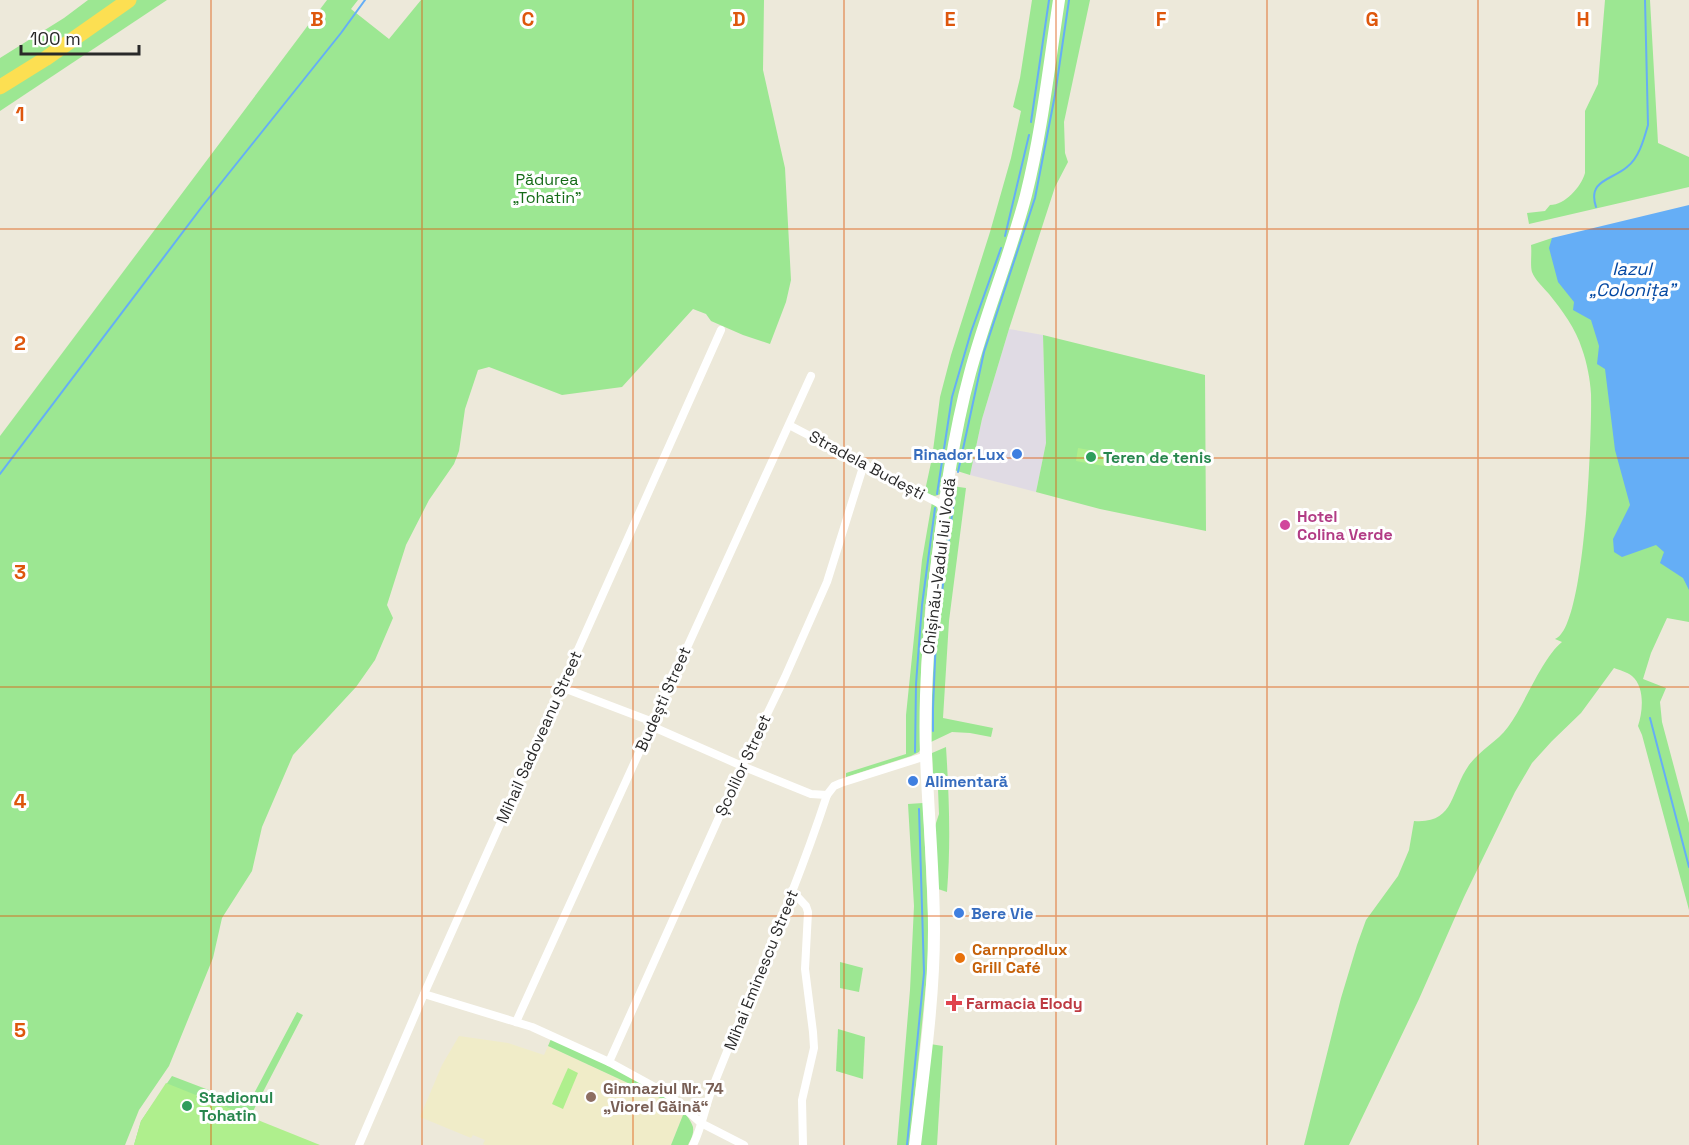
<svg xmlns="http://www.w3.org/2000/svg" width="1689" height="1145" font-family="'Space Grotesk',sans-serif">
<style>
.industrial{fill:#e0dbe4}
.education{fill:#f0ecc8}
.green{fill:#9ce792}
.pitch{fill:#afef8d}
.water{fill:#65aef6}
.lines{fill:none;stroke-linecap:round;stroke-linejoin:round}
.stream{stroke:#65aef6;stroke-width:2}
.minor{stroke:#fff;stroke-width:8}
.secondary{stroke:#fff;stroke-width:12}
.trunk{stroke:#fcdf52;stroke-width:15}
.grid{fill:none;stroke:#de570d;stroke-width:1.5;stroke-opacity:0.55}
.shop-dot{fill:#3f7fe0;stroke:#fff;stroke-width:2}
.leisure-dot{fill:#2e9e5b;stroke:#fff;stroke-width:2}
.hotel-dot{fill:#d1479c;stroke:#fff;stroke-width:2}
.food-dot{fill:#e8710a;stroke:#fff;stroke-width:2}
.health-dot{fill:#e0444e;stroke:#fff;stroke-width:2}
.education-dot{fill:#8d6e63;stroke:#fff;stroke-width:2}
.labels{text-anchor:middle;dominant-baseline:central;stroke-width:6;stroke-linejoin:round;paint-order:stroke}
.park-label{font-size:16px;fill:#156b17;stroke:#fff}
.shop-label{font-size:16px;font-weight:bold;fill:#366cbe;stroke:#fff;text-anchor:start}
.leisure-label{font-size:16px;font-weight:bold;fill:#27864d;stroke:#fff;text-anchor:start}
.street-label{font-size:16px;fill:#292929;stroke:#fff}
.hotel-label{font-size:16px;font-weight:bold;fill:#b23c85;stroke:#fff;text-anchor:start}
.food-label{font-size:16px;font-weight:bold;fill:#c56008;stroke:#fff;text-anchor:start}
.health-label{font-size:16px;font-weight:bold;fill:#be3a42;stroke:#fff;text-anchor:start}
.education-label{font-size:16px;font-weight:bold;fill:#785e54;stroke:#fff;text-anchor:start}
.water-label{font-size:18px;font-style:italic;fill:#0448a2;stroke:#fff}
.grid-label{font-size:20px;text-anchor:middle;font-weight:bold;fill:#de570d;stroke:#fff;stroke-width:6;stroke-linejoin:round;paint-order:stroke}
</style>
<rect width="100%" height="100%" fill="#ede9da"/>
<polygon class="industrial" points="1009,329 1043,335 1046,443 1036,492 970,475 982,419"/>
<polygon class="education" points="459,1036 508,1043 544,1055 548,1046 671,1103 683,1115 671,1145 485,1145 483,1144 485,1140 473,1135 471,1138 420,1117 442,1065"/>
<g class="green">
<polygon points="88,0 118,0 66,39 0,79 0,58 64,18"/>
<polygon points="136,0 167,0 0,111 0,91"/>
<polygon points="327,0 358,0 351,9 389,39 421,0 764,0 763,70 785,168 791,280 786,302 770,344 743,335 711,321 706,314 693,309 622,387 562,395 489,367 478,370 465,409 459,451 454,464 429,500 406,545 387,605 393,618 375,660 356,687 293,755 262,827 252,871 222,918 213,958 178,1044 169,1066 139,1110 125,1145 0,1145 0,436"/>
<polygon points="1032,0 1055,0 1032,146 1020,203 941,494 935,496 927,494 926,486 932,458 940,397 951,355 990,232 1011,158 1021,111 1013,107 1020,78"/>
<polygon points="1064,0 1090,0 1064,122 1065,153 1068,162 1055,187 1009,329 982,419 970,475 954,470 976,364 1014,254"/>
<path d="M1605 0H1650L1658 143 1689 157V187L1529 224 1527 213 1545 211 1550 205C1565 205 1581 187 1585 173V111L1598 84Z"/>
<path d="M1552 238 1563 272 1604 312 1689 501V622L1667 618 1651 653 1643 679 1666 688 1660 702 1662 722 1689 823V910L1642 735 1638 726C1643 711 1645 687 1632 676 1627 672 1619 670 1614 668L1581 713 1552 741 1532 763 1515 792 1464 897 1419 999 1349 1145H1304L1341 998 1357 945 1366 920 1398 876 1409 850 1414 821C1455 824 1450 792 1469 765 1480 750 1497 742 1508 727 1525 704 1542 658 1562 642L1555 639C1586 629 1592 428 1591 394 1590 379 1587 363 1582 349 1576 329 1562 310 1549 294 1544 288 1535 280 1532 272 1530 265 1532 253 1531 245Z"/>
<polygon points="1043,335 1205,375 1206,531 1100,509 1036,492 1046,443"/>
<polygon points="952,486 966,488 949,621 943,718 993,728 991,737 970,733 952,732 931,742 933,640"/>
<polygon points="932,502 938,508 925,610 921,671 921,748 919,752 911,756 846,777 846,773 906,754 906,715 922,560"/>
<path d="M946 747C949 795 951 843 947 892L938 889 934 829 939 814 938 789 933 774 932 753Z"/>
<polygon points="923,803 929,936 927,974 910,1145 897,1145 910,990 914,906 908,804"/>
<polygon points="840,962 863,968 859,992 840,988"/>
<polygon points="297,1012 303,1015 250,1117 195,1095 134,1145 141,1121 172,1076 248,1105"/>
<polygon points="838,1029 865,1037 863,1079 836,1071"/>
<path d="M551 1039C582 1053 685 1095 693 1127 694 1134 691 1139 688 1145H671L683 1115 671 1103 548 1046Z"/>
<polygon points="930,1044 943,1046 937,1145 920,1145"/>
</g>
<g class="pitch">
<polygon points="1078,448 1106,453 1104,466 1076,461"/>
<polygon points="568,1068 578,1073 563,1109 552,1104"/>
<polygon points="166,1083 320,1145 134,1145 141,1121"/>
</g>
<polygon class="water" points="1689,205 1689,590 1683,578 1660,563 1664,552 1656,545 1622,557 1614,552 1613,539 1630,505 1615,450 1605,369 1597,364 1599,346 1591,320 1573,310 1574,302 1558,282 1549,248 1552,238"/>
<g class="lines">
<g class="stream">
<polyline points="1031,122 1049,0"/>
<path d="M1596 207C1587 180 1612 180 1627 167 1639 158 1644 139 1648 125L1645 0"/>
<polyline points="1005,236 1029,135"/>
<polyline points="958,472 984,352 1035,198 1055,95 1069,0"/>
<polyline points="0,474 201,208 341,33 365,0"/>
<polyline points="937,494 952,397 971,332 1001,248"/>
<polyline points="1650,718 1689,867"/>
<polyline points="933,731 933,708 936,638 956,484"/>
<polyline points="915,752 916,684 922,605 935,508"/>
<polyline points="907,1145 924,973 919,809"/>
</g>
<g class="minor">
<polyline points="789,425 944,506"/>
<polyline points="561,687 653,722"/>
<polyline points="651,726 742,766 811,794 827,795"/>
<polyline points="793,892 806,906 808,912 805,969 813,1032 814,1048 802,1100 803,1145"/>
<polyline points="424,994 532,1027 609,1062 662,1091 675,1100 701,1123 744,1145"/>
<polyline points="516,1022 811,376"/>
<polyline points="609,1062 742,766 785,677 827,582 864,464"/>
<polyline points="359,1145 424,994 721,330"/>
<path d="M693 1145C702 1127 705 1107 712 1089 751 990 794 896 827 795L834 786 841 783 926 756"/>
</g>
<path class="secondary" d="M915 1145C923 1074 934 1002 934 930 934 872 928 813 926 755 924 699 928 642 934 586 943 515 951 443 970 373 986 313 1010 256 1026 195 1042 131 1049 65 1059 0"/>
<polyline class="trunk" points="0,87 45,59 129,0"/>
</g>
<path class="grid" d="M211 0V1145M422 0V1145M633 0V1145M844 0V1145M1056 0V1145M1267 0V1145M1478 0V1145M0 229H1689M0 458H1689M0 687H1689M0 916H1689"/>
<g class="shop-dot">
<circle cx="1017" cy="454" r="6"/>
<circle cx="913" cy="781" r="6"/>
<circle cx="959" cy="913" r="6"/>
</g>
<g class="leisure-dot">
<circle cx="1091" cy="457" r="6"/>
<circle cx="187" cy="1106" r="6"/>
</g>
<circle class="hotel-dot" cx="1285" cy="525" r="6"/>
<circle class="food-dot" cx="960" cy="958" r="6"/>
<path class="health-dot" d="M951 994h6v6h6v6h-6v6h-6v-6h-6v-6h6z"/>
<circle class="education-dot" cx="591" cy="1097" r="6"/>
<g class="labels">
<g class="park-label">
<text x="547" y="179">Pădurea<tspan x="547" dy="18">„Tohatin”</tspan></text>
</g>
<g class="shop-label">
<text x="1005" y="454" text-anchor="end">Rinador Lux</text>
<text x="925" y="781">Alimentară</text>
<text x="971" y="913">Bere Vie</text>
</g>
<g class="leisure-label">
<text x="1103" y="457">Teren de tenis</text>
<text x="199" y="1097">Stadionul<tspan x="199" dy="18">Tohatin</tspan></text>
</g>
<g class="street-label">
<text transform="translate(867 465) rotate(28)">Stradela Budești</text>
<text transform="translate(939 566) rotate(-83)">Chișinău-Vadul lui Vodă</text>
<text transform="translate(663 699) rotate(-66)">Budești Street</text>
<text transform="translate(539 737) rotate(-66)">Mihail Sadoveanu Street</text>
<text transform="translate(743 765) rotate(-65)">Școlilor Street</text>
<text transform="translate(761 970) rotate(-68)">Mihai Eminescu Street</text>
</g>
<g class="hotel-label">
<text x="1297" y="516">Hotel<tspan x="1297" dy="18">Colina Verde</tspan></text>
</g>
<g class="food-label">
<text x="972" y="949">Carnprodlux<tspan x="972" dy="18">Grill Café</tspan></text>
</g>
<g class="health-label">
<text x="966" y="1003">Farmacia Elody</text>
</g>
<g class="education-label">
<text x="603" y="1088">Gimnaziul Nr. 74<tspan x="603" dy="18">„Viorel Găină“</tspan></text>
</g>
<g class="water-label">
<text x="1632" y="268">Iazul<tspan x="1632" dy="21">„Colonița”</tspan></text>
</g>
</g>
<g class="grid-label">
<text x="317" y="26">B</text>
<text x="528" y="26">C</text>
<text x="739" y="26">D</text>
<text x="950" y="26">E</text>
<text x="1161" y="26">F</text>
<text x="1372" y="26">G</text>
<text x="1583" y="26">H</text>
<text x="20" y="121">1</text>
<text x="20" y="350">2</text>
<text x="20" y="579">3</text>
<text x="20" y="808">4</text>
<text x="20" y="1037">5</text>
</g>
<path d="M21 45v9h118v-9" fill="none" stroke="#292929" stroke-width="3"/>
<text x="30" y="45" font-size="18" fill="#292929" stroke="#ffffff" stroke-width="4.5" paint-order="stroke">100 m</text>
</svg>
